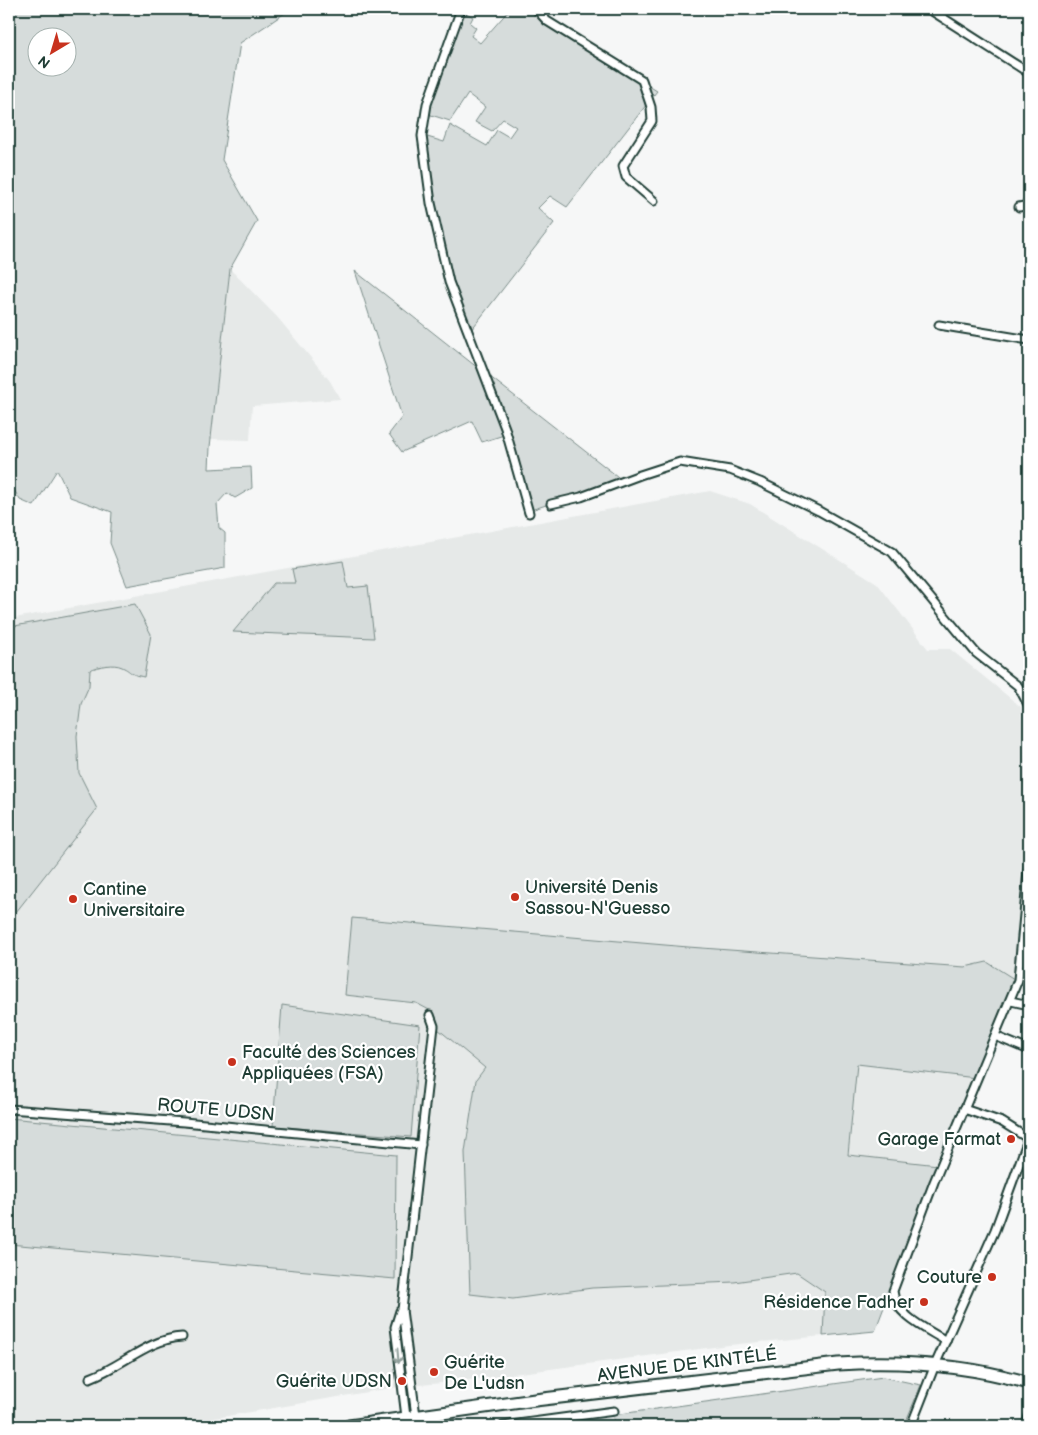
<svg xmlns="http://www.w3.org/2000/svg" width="1038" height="1435" font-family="'Balsamiq Sans',sans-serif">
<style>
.built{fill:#e6e9e8}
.green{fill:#d6dcdb;stroke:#7a8c88;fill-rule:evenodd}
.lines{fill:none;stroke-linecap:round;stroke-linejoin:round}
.minor-casing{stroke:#1f3d34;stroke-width:11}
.primary-casing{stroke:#1f3d34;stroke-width:15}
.minor{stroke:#fff;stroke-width:7}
.primary{stroke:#fff;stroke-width:11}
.oneway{stroke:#8f9e9a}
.poi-dot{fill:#c8321e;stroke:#fff;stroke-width:2}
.labels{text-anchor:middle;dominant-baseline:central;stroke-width:4.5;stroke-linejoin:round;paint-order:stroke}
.poi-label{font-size:18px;fill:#1f3d34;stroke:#fff;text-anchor:start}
.street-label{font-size:18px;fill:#1f3d34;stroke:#fff}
</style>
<rect width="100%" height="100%" fill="#f6f7f7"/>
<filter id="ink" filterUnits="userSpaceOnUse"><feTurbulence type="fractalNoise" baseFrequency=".02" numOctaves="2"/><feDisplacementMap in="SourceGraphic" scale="10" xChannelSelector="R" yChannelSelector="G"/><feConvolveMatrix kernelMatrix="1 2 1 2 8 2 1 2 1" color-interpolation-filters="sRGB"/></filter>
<g filter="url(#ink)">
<g class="built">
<polygon points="230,269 278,318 330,381 340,399 252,406 250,440 211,439"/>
<polygon points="710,491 750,504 877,583 928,649 950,649 1021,707 1028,816 1014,979 875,1331 729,1345 462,1381 390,1388 169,1426 9,1426 9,619"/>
<polygon points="613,1415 614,1426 535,1426 570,1421"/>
</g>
<g class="green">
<path d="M9 9H291L240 43 222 160 257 221 230 269 210 447 209 469 251 467 252 488 235 498 227 493 217 504 219 528 225 533V568L127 586 110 543 112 512 70 497 57 470 34 506 20 500 10 483ZM38 38H68V68H38Z"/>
<path d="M510 9H531L558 31 657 91 567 207 550 196 538 208 554 223 471 330C445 267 434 203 424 136L444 142 450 125 487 146 497 130 509 137 516 127 503 119 492 131 475 122 485 107 468 94 450 121 428 114 463 11 473 17 470 23 476 28 471 36 480 43Z"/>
<polygon points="355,271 483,372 504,435 482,442 472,421 402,452 389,434 402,417"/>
<polygon points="489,376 622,480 531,510 507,426"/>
<polygon points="343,561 348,588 368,586 374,638 233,632 274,583 295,583 292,569"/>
<path d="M135 604 151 634 144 677C128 674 133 672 122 667 114 663 98 666 90 670L89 686 81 704 77 736 79 773 97 809 9 921V627Z"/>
<polygon points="352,918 688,947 965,967 987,962 1014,979 994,1038 976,1078 857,1064 848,1155 938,1165 875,1331 823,1336 825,1292 797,1273 734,1282 592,1288 513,1299 470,1294 465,1152 476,1080 485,1068 438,1029 433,1012 416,1003 345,995"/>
<polygon points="282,1005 420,1025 411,1137 273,1126"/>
<polygon points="9,1118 396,1155 395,1279 9,1244"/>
<polygon points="883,1377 921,1385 904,1426 614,1426 613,1415"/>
</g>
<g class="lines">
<g class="minor-casing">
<g id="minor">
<polyline points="461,9 427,104 422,136 431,203 449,282 505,428 529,513"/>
<polyline points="536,9 547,21 642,80 651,107 652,121 623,166 626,177 654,201"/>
<polyline points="929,9 1029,73"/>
<polyline points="1019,207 1029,205"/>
<polyline points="939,325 1029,340"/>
<polyline points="551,504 581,497 640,475 680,462 730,470 760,482 819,511 892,552 976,653 1018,686 1029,706"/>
<polyline points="1011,1001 1029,1005"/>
<polyline points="995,1036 1029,1050"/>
<polyline points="9,1109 184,1122 421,1145"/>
<polyline points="964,1109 1002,1122 1029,1139"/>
<polyline points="402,1310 400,1311 395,1327 406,1417"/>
<path d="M946 1341C927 1329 895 1316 893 1291L934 1182 1018 980 1029 860"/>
<path d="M90 1378C121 1367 148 1339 182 1337"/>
<polyline points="416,1416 402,1310 434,1026 430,1015"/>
<polyline points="503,1426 614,1411"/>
<polyline points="911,1426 935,1365 995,1230 1029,1137"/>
<polyline points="1026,1426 1029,1416"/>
</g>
</g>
<g class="primary-casing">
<path id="primary" d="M349 1426 535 1400 838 1364C902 1360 967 1365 1029 1383"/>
</g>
<use href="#minor" class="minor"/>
<use href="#primary" class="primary"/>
</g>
<defs><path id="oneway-shaft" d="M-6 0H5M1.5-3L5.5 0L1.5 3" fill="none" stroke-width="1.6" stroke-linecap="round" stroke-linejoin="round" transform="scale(1.25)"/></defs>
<use class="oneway" href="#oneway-shaft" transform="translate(398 1356) rotate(85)"/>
</g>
<g class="poi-dot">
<circle cx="515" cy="897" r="5"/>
<circle cx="73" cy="899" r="5"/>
<circle cx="232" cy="1062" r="5"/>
<circle cx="1011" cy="1139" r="5"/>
<circle cx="992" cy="1277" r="5"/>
<circle cx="924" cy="1302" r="5"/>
<circle cx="434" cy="1372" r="5"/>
<circle cx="402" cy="1381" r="5"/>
</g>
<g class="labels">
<g class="poi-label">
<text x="525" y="887">Université Denis<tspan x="525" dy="21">Sassou-N'Guesso</tspan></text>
<text x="83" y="889">Cantine<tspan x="83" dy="21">Universitaire</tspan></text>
<text x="242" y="1052">Faculté des Sciences<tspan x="242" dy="21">Appliquées (FSA)</tspan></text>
<text x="1001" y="1139" text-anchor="end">Garage Farmat</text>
<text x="982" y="1277" text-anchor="end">Couture</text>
<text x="914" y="1302" text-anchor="end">Résidence Fadher</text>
<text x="444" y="1362">Guérite<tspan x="444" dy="21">De L'udsn</tspan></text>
<text x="392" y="1381" text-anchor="end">Guérite UDSN</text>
</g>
<g class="street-label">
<text transform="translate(216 1110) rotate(5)">ROUTE UDSN</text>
<text transform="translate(687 1365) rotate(-7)">AVENUE DE KINTÉLÉ</text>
</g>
</g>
<rect width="1038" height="1435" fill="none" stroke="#fff" stroke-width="30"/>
<rect x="15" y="15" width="1008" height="1405" fill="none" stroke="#1f3d34" stroke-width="2" filter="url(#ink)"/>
<g transform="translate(52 52) rotate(218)"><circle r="24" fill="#ffffff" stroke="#a5b1ae"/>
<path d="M0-4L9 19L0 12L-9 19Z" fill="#c8321e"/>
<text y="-8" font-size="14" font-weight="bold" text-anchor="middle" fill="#1f3d34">N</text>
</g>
</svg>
